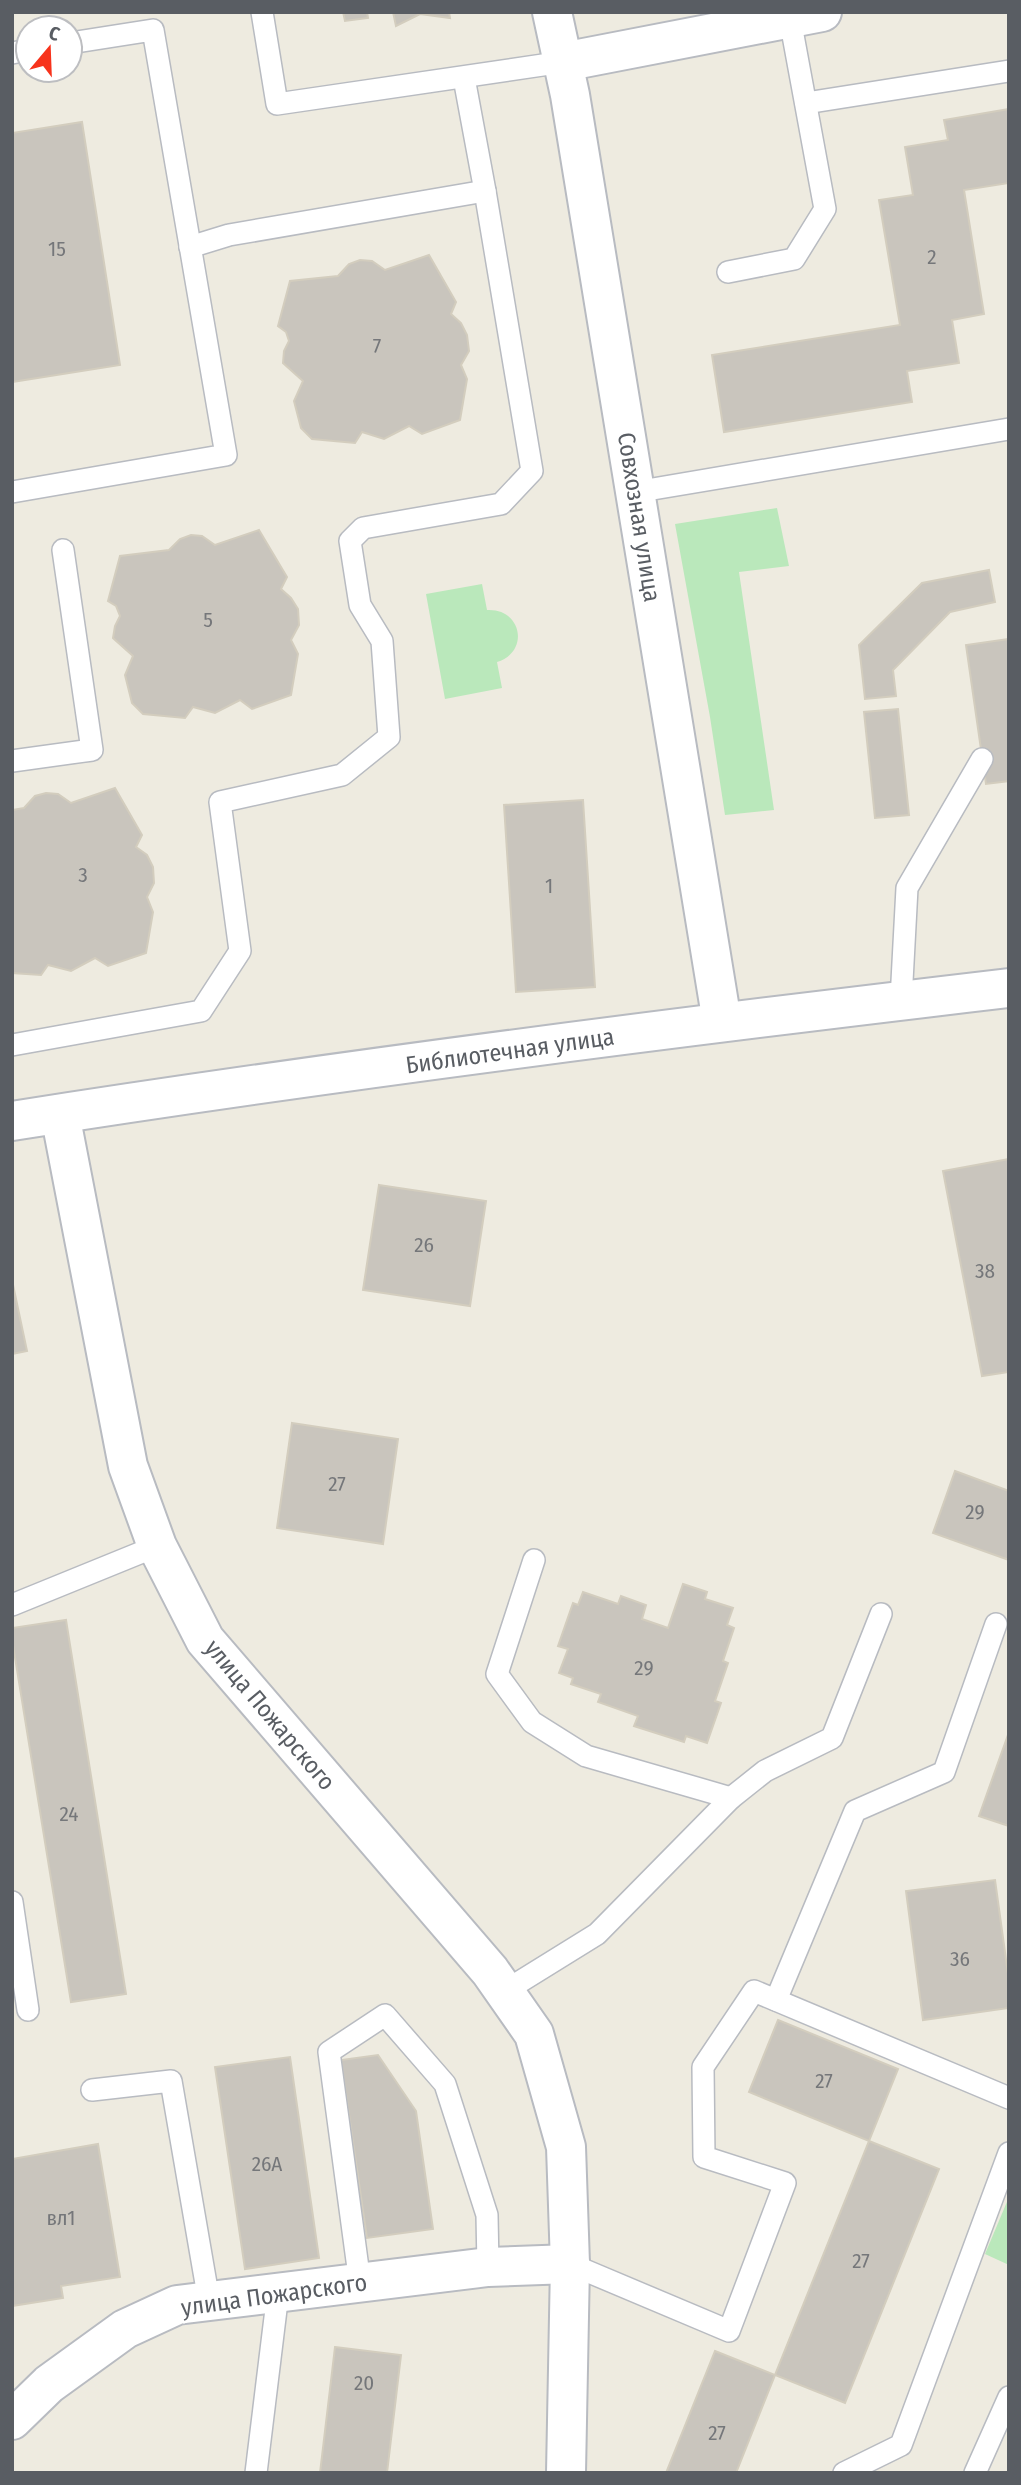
<svg xmlns="http://www.w3.org/2000/svg" width="1021" height="2485" font-family="'Fira Sans Condensed',sans-serif">
<style>
.green{fill:#bae8bb}
.building{fill:#c9c5bd;stroke:#d3cdbe;stroke-width:2}
.lines{fill:none;stroke-linecap:round;stroke-linejoin:round}
.service-casing{stroke:#b8bbc1;stroke-width:24}
.minor-casing{stroke:#b8bbc1;stroke-width:42}
.tertiary-casing{stroke:#b8bbc1;stroke-width:42}
.service{stroke:#fff;stroke-width:21}
.minor{stroke:#fff;stroke-width:38}
.tertiary{stroke:#fff;stroke-width:38}
.labels{text-anchor:middle;dominant-baseline:central;stroke-width:5;stroke-linejoin:round;paint-order:stroke}
.number-label{font-size:21px;fill:#75777a}
.street-label{font-size:24px;fill:#595d63;stroke:#fff}
</style>
<rect width="100%" height="100%" fill="#eeebe0"/>
<g class="green">
<polygon points="777,508 789,566 739,572 774,810 725,815 710,717 675,524"/>
<path d="M482 584 487 610C522 608 530 652 497 662L502 688 445 699 426 594Z"/>
<polygon points="1009,2197 1009,2265 985,2254"/>
</g>
<g class="building">
<polygon points="343,12 367,12 368,18 345,21"/>
<polygon points="393,12 449,12 450,18 420,14 396,26"/>
<polygon points="1009,109 1009,183 964,190 984,314 952,320 959,363 907,371 912,402 724,432 712,355 900,325 879,200 913,195 905,147 948,140 944,120"/>
<polygon points="82,122 120,365 12,382 12,133"/>
<polygon points="429,255 456,302 451,314 461,323 467,335 469,351 461,365 467,379 460,420 422,434 409,426 384,439 362,432 355,443 312,439 301,428 294,401 303,381 283,363 284,351 289,341 286,332 278,326 290,281 338,276 349,264 360,260 372,261 385,270"/>
<polygon points="259,530 287,577 281,589 291,598 298,609 299,625 291,640 298,654 291,695 252,709 240,700 215,713 193,707 185,718 143,714 132,703 125,675 133,656 113,638 115,626 120,616 116,606 108,601 120,556 169,550 180,539 191,535 202,536 215,545"/>
<polygon points="989,570 995,602 950,612 893,670 896,696 865,699 859,645 922,583"/>
<polygon points="1009,639 1009,781 986,784 966,645"/>
<polygon points="898,709 909,815 875,818 864,712"/>
<polygon points="115,788 142,835 136,847 147,855 153,867 154,883 147,897 153,912 146,953 108,966 95,958 71,971 48,965 41,975 12,973 12,810 24,808 35,796 46,793 58,794 71,803"/>
<polygon points="583,800 595,987 516,992 504,805"/>
<polygon points="1009,1159 1009,1372 982,1376 943,1171"/>
<polygon points="379,1185 486,1201 470,1306 363,1290"/>
<polygon points="12,1280 27,1351 12,1354"/>
<polygon points="292,1423 398,1439 383,1544 277,1528"/>
<polygon points="955,1471 1009,1491 1009,1560 933,1533"/>
<polygon points="683,1584 707,1592 705,1599 733,1608 727,1625 734,1628 723,1661 728,1663 715,1701 721,1703 707,1743 686,1736 684,1742 634,1726 638,1716 598,1702 601,1694 571,1684 573,1678 559,1673 568,1649 558,1646 573,1603 578,1605 583,1592 618,1604 621,1596 646,1605 642,1619 668,1628"/>
<polygon points="66,1620 126,1994 71,2002 12,1639 12,1628"/>
<polygon points="1009,1732 1009,1826 979,1816"/>
<polygon points="995,1880 1009,1981 1009,2008 923,2020 906,1891"/>
<polygon points="778,2020 898,2069 869,2141 749,2092"/>
<polygon points="378,2055 416,2111 433,2229 367,2238 341,2060"/>
<polygon points="290,2057 319,2258 245,2269 215,2067"/>
<polygon points="869,2141 939,2169 845,2403 775,2375"/>
<polygon points="98,2144 120,2277 61,2286 63,2298 12,2306 12,2159"/>
<polygon points="335,2347 401,2355 387,2473 320,2473"/>
<polygon points="715,2351 775,2375 736,2473 666,2473"/>
</g>
<g class="lines">
<g class="service-casing">
<g id="service">
<polyline points="262,12 277,104 563,62"/>
<polyline points="12,53 28,50"/>
<polyline points="806,103 1009,71"/>
<polyline points="190,247 229,235 485,191"/>
<polyline points="728,272 794,259 825,209 790,19"/>
<polyline points="12,492 226,455 153,30 70,43"/>
<polyline points="635,492 1009,429"/>
<polyline points="12,761 92,750 63,550"/>
<polyline points="901,1000 907,888 982,759"/>
<polyline points="12,1045 201,1011 240,951 220,802 342,775 389,737 382,641 360,605 350,541 363,528 501,504 532,471 485,191 464,78"/>
<polyline points="12,1605 157,1546"/>
<polyline points="731,1798 765,1771 832,1738 881,1614"/>
<polyline points="12,1902 28,2010"/>
<polyline points="505,1991 597,1934 731,1798 586,1756 532,1722 497,1674 534,1560"/>
<polyline points="776,2000 855,1811 944,1772 996,1624"/>
<polyline points="92,2090 171,2081 209,2301"/>
<polyline points="570,2264 729,2331 785,2183 704,2157 703,2067 754,1991 1009,2098"/>
<polyline points="360,2283 329,2052 385,2015 445,2084 487,2215 488,2267"/>
<polyline points="256,2473 278,2293"/>
<polyline points="844,2473 901,2445 1009,2153"/>
<polyline points="975,2473 1009,2397"/>
</g>
</g>
<g class="minor-casing">
<polyline id="minor" points="563,62 822,12"/>
</g>
<g class="tertiary-casing">
<g id="tertiary">
<polyline points="552,12 570,95 722,1022"/>
<polyline points="60,1114 128,1466 157,1546 205,1640 490,1971 534,2034 566,2147 570,2264 566,2473"/>
<path d="M12 1121C343 1069 676 1027 1009 988"/>
<polyline points="12,2420 49,2384 125,2329 177,2305 488,2267 570,2264"/>
</g>
</g>
<use href="#service" class="service"/>
<use href="#minor" class="minor"/>
<use href="#tertiary" class="tertiary"/>
</g>
<g class="labels">
<g class="number-label">
<text x="57" y="249">15</text>
<text x="932" y="257">2</text>
<text x="377" y="346">7</text>
<text x="208" y="620">5</text>
<text x="83" y="875">3</text>
<text x="549" y="886">1</text>
<text x="424" y="1245">26</text>
<text x="985" y="1271">38</text>
<text x="337" y="1484">27</text>
<text x="975" y="1512">29</text>
<text x="644" y="1668">29</text>
<text x="69" y="1814">24</text>
<text x="960" y="1959">36</text>
<text x="824" y="2081">27</text>
<text x="267" y="2164">26А</text>
<text x="61" y="2218">вл1</text>
<text x="861" y="2261">27</text>
<text x="364" y="2383">20</text>
<text x="717" y="2433">27</text>
</g>
<g class="street-label">
<text transform="translate(639 517) rotate(81)">Совхозная улица</text>
<text transform="translate(510 1051) rotate(-8)">Библиотечная улица</text>
<text transform="translate(270 1715) rotate(50)">улица Пожарского</text>
<text transform="translate(274 2295) rotate(-8)">улица Пожарского</text>
</g>
</g>
<rect width="1021" height="2485" fill="none" stroke="#595d63" stroke-width="28"/>
<g transform="translate(49 49) rotate(19)"><circle r="33" fill="#ffffff" stroke="#bdbec1" stroke-width="2"/>
<path d="M0-5L12 26L0 18L-12 26Z" fill="#f7331c"/>
<text y="-10" font-size="19" font-weight="bold" text-anchor="middle" fill="#595d63">С</text>
</g>
</svg>
